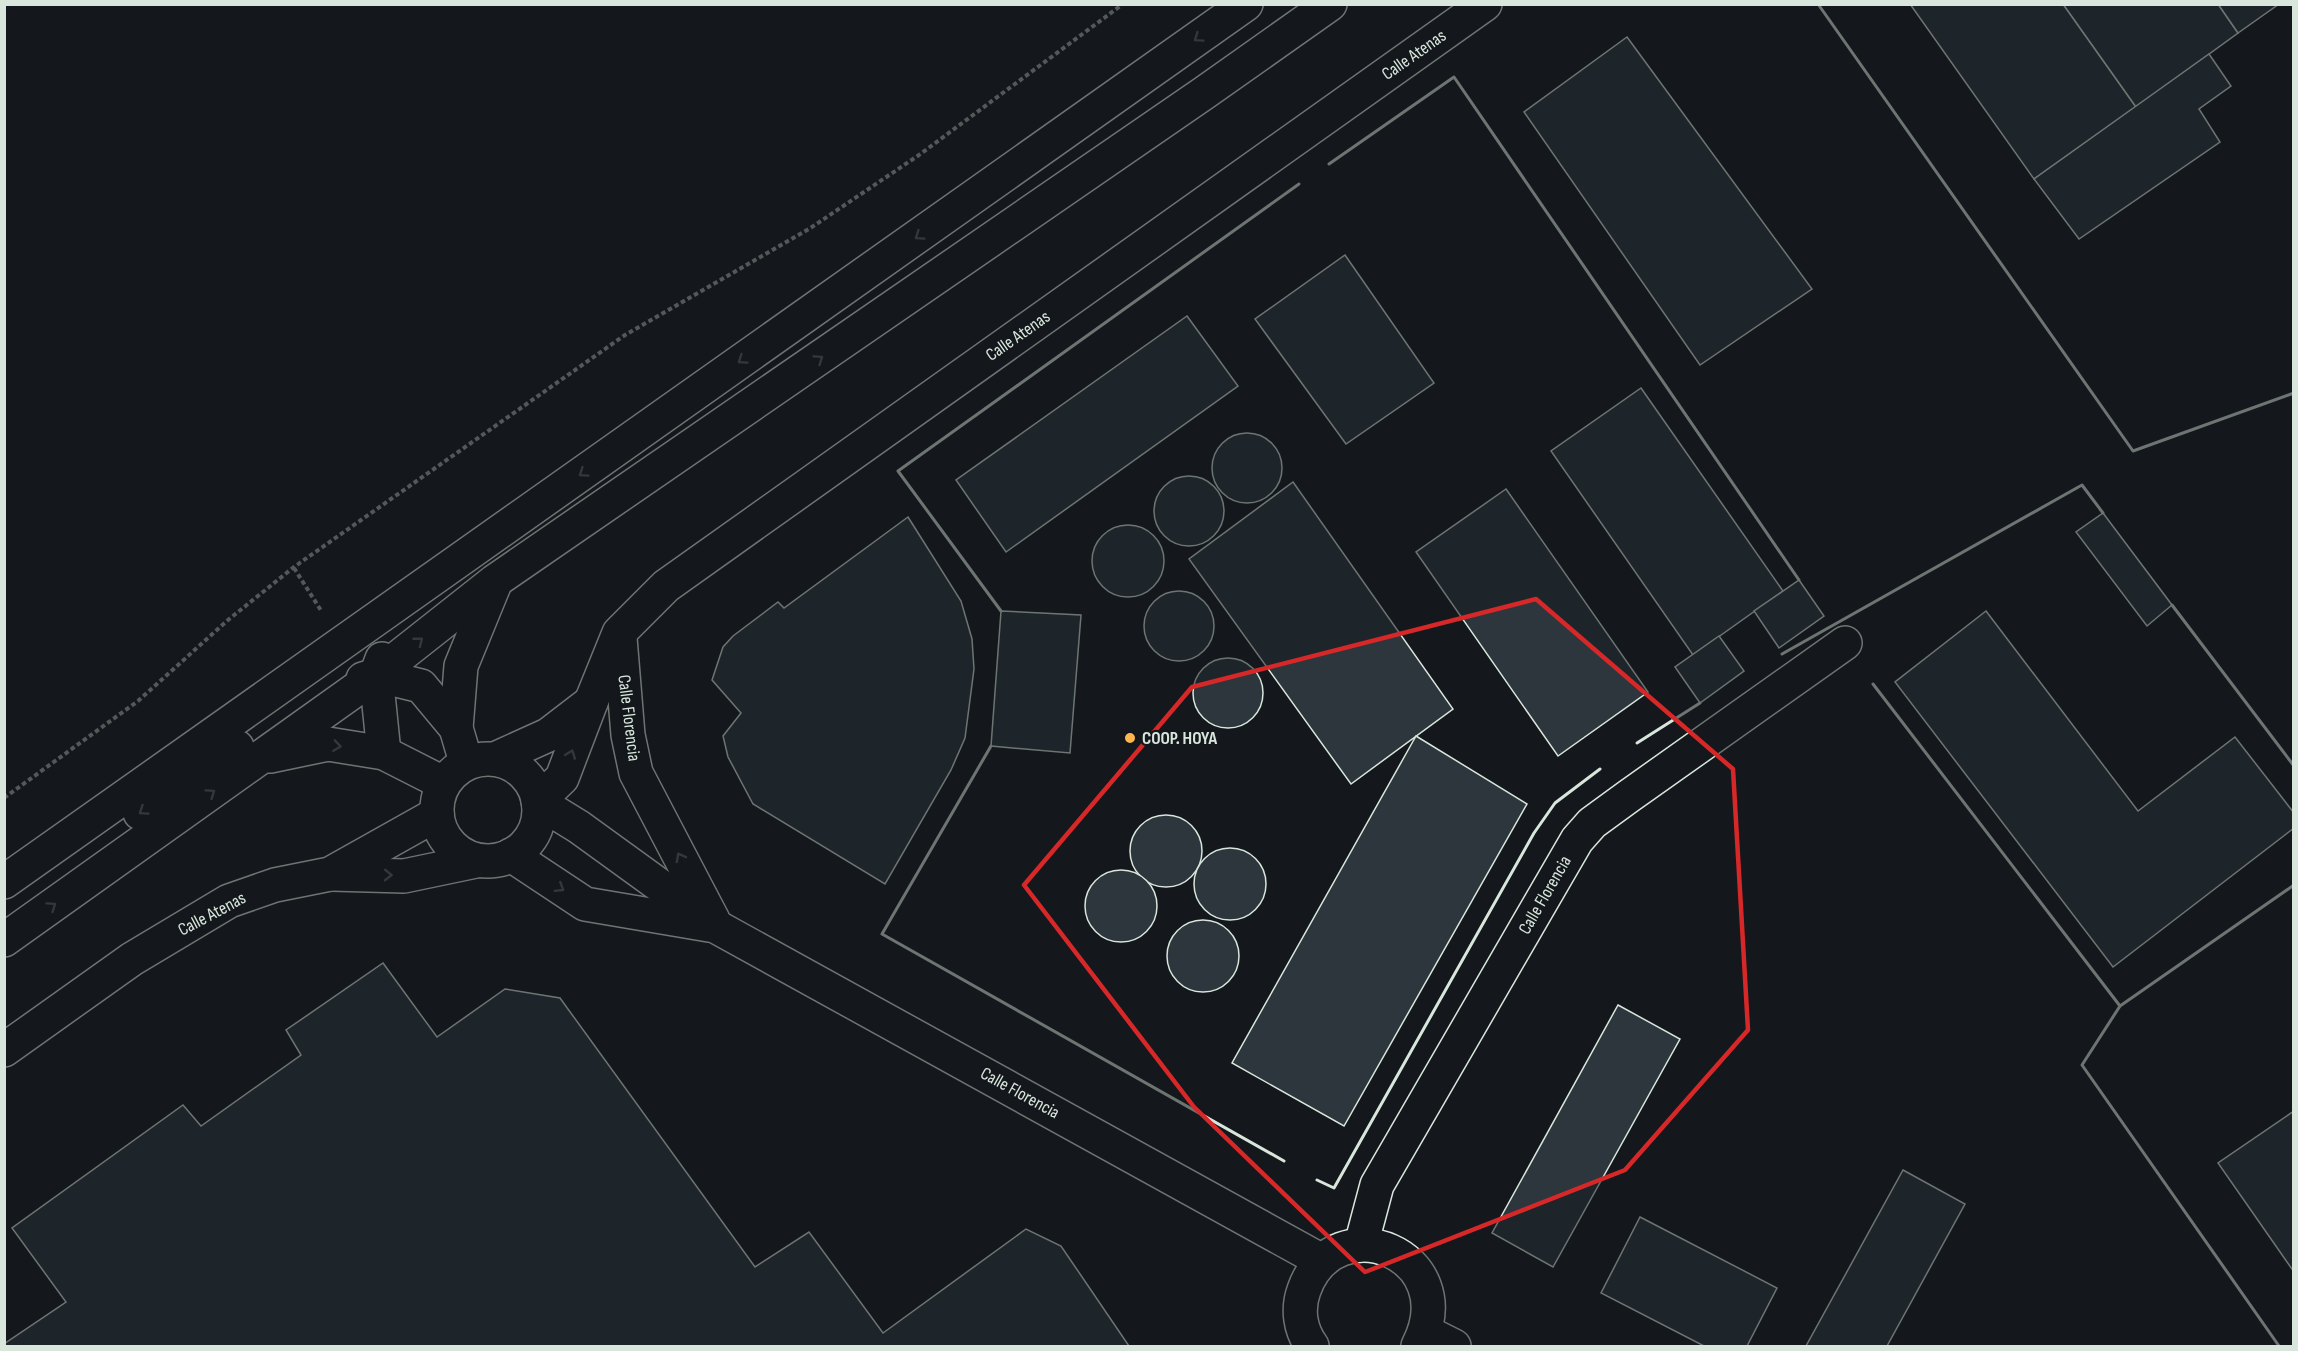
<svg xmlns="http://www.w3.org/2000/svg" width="2298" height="1351" font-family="'Sofia Sans Condensed',sans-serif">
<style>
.building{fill:#2c363c;stroke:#d8e6dc;stroke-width:1.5}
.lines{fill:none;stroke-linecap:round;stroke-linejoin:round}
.minor-casing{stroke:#d8e6dc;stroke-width:36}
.major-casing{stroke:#d8e6dc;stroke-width:36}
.path{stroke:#9da8a2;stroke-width:4;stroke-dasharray:4.5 3;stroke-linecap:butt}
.minor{stroke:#14181c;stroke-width:33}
.major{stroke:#14181c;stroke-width:33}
.wall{stroke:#d8e6dc;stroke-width:3}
.oneway{stroke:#59605f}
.marked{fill:none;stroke:#d62828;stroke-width:4.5;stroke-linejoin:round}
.poi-dot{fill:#ffb74d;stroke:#14181c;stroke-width:2}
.labels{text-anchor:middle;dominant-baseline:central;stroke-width:4.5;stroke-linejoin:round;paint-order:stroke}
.street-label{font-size:18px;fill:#d8e6dc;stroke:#14181c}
.poi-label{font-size:18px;font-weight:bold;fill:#d8e6dc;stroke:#14181c;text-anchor:start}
</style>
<rect width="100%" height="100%" fill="#14181c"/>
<g class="building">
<polygon points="1910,4 2063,4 2136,107 2034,179"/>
<polygon points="2063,4 2218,4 2238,33 2136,107"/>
<polygon points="2218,4 2279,4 2238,33"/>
<polygon points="1627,37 1812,289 1700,365 1524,112"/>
<polygon points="2209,54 2231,86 2199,109 2220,142 2079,239 2034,179"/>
<polygon points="1345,255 1434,383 1346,444 1255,319"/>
<polygon points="1187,316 1238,386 1006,552 956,480"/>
<polygon points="1641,388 1783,591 1693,655 1551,451"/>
<circle cx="1247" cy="468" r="35"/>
<circle cx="1189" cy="511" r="35"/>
<polygon points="1293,482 1453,709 1351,784 1189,559"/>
<polygon points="1506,489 1648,692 1558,756 1416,552"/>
<polygon points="2103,513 2172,605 2147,626 2076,532"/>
<polygon points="908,517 961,601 972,639 974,669 965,738 951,770 885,884 753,804 728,757 723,736 741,713 712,680 723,647 733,636 778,602 784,608"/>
<circle cx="1128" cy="561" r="36"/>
<polygon points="1799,580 1824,616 1779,648 1754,611"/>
<circle cx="1179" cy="626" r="35"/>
<polygon points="1001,611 1081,615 1070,753 991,746"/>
<polygon points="1986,611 2138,811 2235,737 2294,813 2294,828 2113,967 1895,682"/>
<polygon points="1719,636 1744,671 1700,703 1675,667"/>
<circle cx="1228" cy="693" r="35"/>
<polygon points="1416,736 1527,804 1344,1126 1232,1063"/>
<circle cx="1166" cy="851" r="36"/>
<circle cx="1230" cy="884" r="36"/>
<circle cx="1121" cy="906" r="36"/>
<circle cx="1203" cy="956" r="36"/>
<polygon points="383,963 437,1037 505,989 560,998 755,1267 809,1232 883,1333 1026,1229 1061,1246 1129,1346 4,1346 4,1344 66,1302 12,1228 183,1105 201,1126 301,1055 286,1030"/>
<polygon points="1618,1005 1680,1039 1553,1267 1492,1233"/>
<polygon points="2294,1111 2294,1272 2218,1163"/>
<polygon points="1903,1170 1965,1204 1887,1346 1806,1346"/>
<polygon points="1640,1217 1777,1288 1747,1346 1704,1346 1601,1293"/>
</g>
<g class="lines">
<g class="minor-casing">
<g id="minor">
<polyline points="620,638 628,735 636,773 713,920"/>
<polyline points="591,702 619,633 666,586 1485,4"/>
<circle cx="488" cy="810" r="51"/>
<polyline points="495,759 548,735 591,702 562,778 538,801"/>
<polyline points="539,806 553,811 579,827 717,927 1322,1261"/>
<polyline points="511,855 585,904 709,925"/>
<polyline points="332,874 404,876 476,861"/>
<polyline points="4,1050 132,959 229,901 275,885 330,874 437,814"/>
<polyline points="1361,1245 1377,1185 1577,840 1592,823 1629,796 1845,643"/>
<polyline points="1426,1332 1454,1346"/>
<path d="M1312 1346C1300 1330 1297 1309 1304 1290 1335 1203 1465 1254 1418 1346"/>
</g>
</g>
<g class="major-casing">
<g id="major">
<polyline points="382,659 376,675 384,753"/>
<polyline points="363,679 376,675 421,686 456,728"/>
<polyline points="270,756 328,744 384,753 443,783"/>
<polyline points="466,762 456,728 461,666 495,583"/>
<polyline points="140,813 237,747"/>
<polyline points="4,882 1246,4"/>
<polyline points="4,940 376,675 495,581 1204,93 1330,4"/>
</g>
</g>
<g class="path">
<polyline points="294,568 322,612"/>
<polyline points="4,798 138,701 228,620 294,567 625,335 809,229 919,155 1123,4"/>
</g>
<use href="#minor" class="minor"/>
<use href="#major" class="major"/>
<g class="wall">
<polyline points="1818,4 2133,451 2294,393"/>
<polyline points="1329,164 1454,77 1799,580"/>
<polyline points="2172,605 2294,766"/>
<polyline points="1001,611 898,471 1299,184"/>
<polyline points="1782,654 2082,485 2103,513"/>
<polyline points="1873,684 2120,1006 2294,885"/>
<polyline points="1637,743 1700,703"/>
<polyline points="991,746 882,934 1284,1161"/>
<polyline points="2120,1006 2082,1065 2279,1346"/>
<polyline points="1317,1180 1334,1188 1534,833 1555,803 1600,769"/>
</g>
</g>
<defs><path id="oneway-chevron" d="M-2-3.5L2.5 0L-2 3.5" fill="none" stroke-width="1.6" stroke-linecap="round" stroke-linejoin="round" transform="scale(1.5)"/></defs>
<g class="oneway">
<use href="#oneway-chevron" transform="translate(1198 38) rotate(145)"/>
<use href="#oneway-chevron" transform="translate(919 236) rotate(145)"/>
<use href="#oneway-chevron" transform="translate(819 359) rotate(-35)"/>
<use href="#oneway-chevron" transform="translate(742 360) rotate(145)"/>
<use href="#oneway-chevron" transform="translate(583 473) rotate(145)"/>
<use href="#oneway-chevron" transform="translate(419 641) rotate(-38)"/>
<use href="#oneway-chevron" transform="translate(337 746) rotate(8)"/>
<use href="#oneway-chevron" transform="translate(571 754) rotate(-69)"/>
<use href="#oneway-chevron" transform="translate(211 793) rotate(-35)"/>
<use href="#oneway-chevron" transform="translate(143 811) rotate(146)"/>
<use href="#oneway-chevron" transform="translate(680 857) rotate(-118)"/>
<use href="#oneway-chevron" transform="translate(388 875) rotate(1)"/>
<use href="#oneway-chevron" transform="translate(560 888) rotate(32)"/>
<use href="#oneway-chevron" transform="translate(52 906) rotate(-35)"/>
</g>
<path d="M0 0H2298V1351H0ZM1536 599 1733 769 1748 1030 1625 1170 1365 1272 1194 1107 1024 885 1192 687Z" fill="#14181c" fill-opacity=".55" fill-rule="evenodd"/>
<path class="marked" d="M1536 599 1733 769 1748 1030 1625 1170 1365 1272 1194 1107 1024 885 1192 687Z"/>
<circle class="poi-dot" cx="1130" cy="738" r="6"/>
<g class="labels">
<g class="street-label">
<text transform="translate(1414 55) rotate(-35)">Calle Atenas</text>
<text transform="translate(1018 336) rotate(-35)">Calle Atenas</text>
<text transform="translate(629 718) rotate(83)">Calle Florencia</text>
<text transform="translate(1545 895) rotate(-60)">Calle Florencia</text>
<text transform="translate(212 914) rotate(-28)">Calle Atenas</text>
<text transform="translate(1020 1093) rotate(29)">Calle Florencia</text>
</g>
<g class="poi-label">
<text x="1142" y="738">COOP. HOYA</text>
</g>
</g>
<rect width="2298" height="1351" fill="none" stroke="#d8e6dc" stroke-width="12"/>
</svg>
